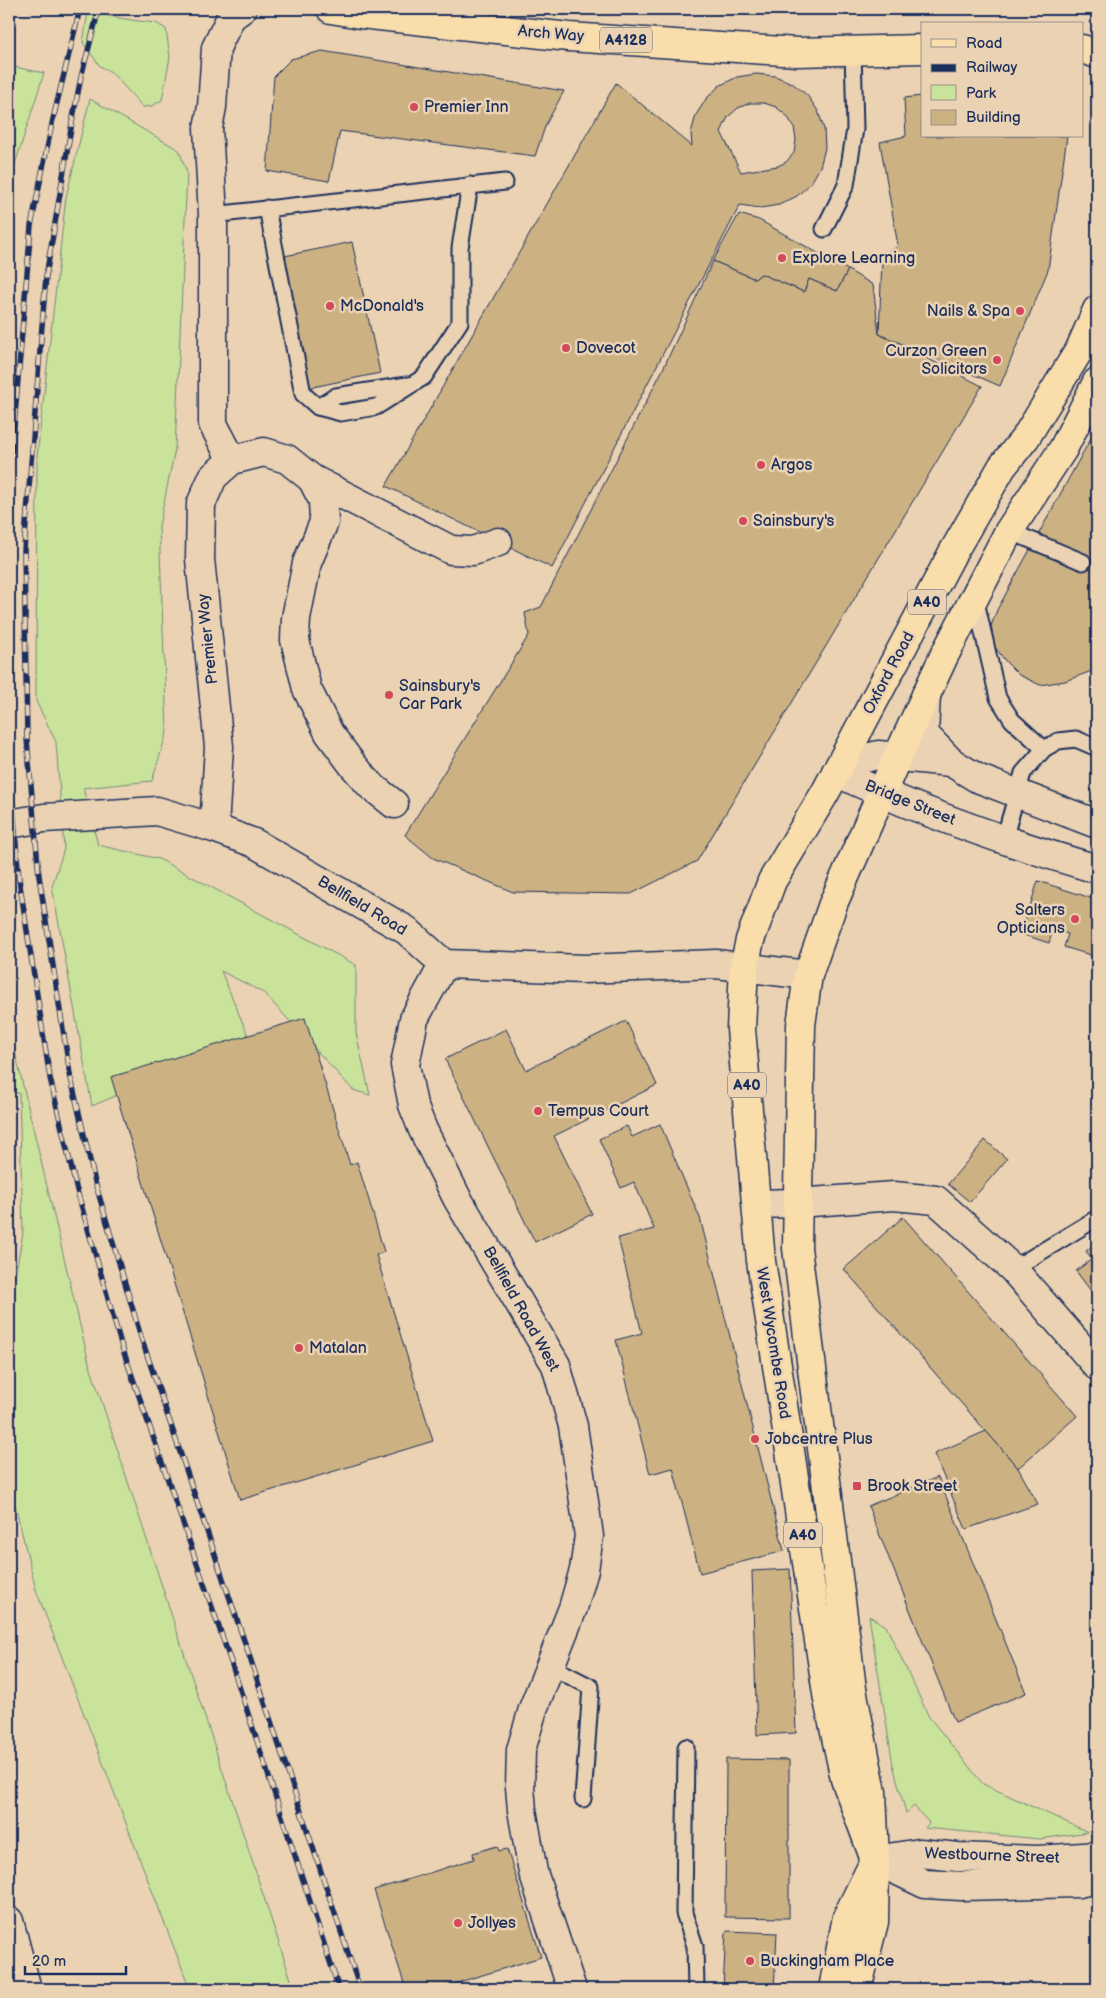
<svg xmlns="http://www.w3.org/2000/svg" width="1106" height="1998" font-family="'Balsamiq Sans',sans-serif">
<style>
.green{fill:#c9e39a;stroke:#72897c}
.building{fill:#ccb283;stroke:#1b2f5e;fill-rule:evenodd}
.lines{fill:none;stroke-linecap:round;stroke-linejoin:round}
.lane-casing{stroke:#1b2f5e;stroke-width:19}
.street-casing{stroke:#1b2f5e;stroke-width:31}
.secondary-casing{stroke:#1b2f5e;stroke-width:31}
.primary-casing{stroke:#1b2f5e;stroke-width:31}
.lane{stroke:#ead2b2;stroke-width:15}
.street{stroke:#ead2b2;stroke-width:28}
.secondary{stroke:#ead2b2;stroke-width:28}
.primary{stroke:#f9deab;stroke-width:28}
.rail-casing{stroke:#1b2f5e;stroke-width:5.5}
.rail{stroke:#ead2b2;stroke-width:4;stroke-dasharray:11;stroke-linecap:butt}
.poi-dot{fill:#d1495b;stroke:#ead2b2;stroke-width:2}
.labels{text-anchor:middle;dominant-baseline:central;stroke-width:5;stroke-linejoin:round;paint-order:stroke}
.shield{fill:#ead2b2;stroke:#596077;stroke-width:1}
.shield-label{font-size:15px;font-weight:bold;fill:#1b2f5e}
.street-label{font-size:16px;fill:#1b2f5e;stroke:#ead2b2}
.poi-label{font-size:16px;fill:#1b2f5e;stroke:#ead2b2;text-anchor:start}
</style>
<rect width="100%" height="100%" fill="#ead2b2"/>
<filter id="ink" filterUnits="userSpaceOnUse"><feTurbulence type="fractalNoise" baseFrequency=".02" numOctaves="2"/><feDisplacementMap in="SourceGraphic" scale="10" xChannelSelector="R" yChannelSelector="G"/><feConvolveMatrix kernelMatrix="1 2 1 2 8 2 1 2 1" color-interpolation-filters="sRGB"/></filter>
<g filter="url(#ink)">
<g class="green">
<polygon points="88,12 131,20 156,23 166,29 170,57 162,100 152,106 143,107 111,72 100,66 83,43"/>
<polygon points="9,66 44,73 9,183"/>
<polygon points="90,99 179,150 187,173 175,449 159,526 167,732 152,781 83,788 98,845 159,859 356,965 356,1033 370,1095 353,1090 264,993 221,971 249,1038 92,1106 52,886 64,849 56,742 36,701 37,457 66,197"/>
<polygon points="9,1018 11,1035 89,1363 294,1989 190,1989 36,1590 9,1480 9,1308 23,1233 19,1093 9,1092"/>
<polygon points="869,1616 886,1626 929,1717 983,1784 1088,1832 1040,1839 925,1828 929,1823 914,1806 906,1813 893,1765"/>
</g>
<g class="building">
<polygon points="322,51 564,91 546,124 535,156 340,131 329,181 267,171 274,76 291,59"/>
<path d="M756 74 775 76 792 83 807 95 818 111 824 129 825 148 820 167 811 183 797 196 779 205 760 208 740 205 552 568 386 486 616 83 692 146 691 133 696 115 706 99 719 86 737 77ZM750 103H764L776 107 787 116 794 127 796 140 794 153 786 162 778 166 741 172 721 132 728 117 738 108Z"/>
<polygon points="922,96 922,136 1067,136 1048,270 1000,386 879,334 882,258 898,246 880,142 906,136 904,98"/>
<polygon points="739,214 759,220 848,270 837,291 809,279 804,292 761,274 755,279 713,261"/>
<polygon points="352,242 380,373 308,388 280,257"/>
<polygon points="713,261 755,279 761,274 804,292 809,279 837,291 848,270 873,285 879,334 982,386 697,861 631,894 513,892 433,858 405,835 529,635 525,613 541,607 662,371"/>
<polygon points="1097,427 1097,669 1065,681 1040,685 1019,675 1007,663 994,646 991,626 997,610"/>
<polygon points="1038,881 1097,900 1097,957 1064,947 1068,934 1053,929 1049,943 1021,934"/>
<polygon points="305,1018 350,1165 357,1162 371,1207 384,1252 376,1255 433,1441 240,1500 111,1077"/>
<polygon points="626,1021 657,1085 554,1136 592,1214 535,1242 445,1059 506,1029 526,1070"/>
<polygon points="660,1124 700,1218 784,1551 700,1573 673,1468 650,1474 616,1340 642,1333 618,1238 654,1229 634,1182 621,1188 599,1139 627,1126 632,1137"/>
<polygon points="985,1140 1007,1159 970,1202 948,1184"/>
<polygon points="903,1217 1077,1416 1018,1468 844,1269"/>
<polygon points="1097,1242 1097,1299 1076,1271 1092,1259 1086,1251"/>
<polygon points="986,1431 1018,1468 1038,1504 966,1529 934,1454"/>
<polygon points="938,1477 1026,1693 955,1722 868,1506"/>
<polygon points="790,1569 796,1733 757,1735 752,1571"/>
<polygon points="726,1759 789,1760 789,1918 725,1917"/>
<polygon points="497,1846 499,1851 507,1849 541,1957 437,1989 406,1989 374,1890 474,1859 473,1853"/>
<polygon points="726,1931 777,1933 774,1989 723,1989"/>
</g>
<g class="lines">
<g class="lane-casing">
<g id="lane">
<polyline points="267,208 303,394 318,407 341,413 376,407 424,377 460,322 460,248 470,185"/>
<polyline points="213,215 505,182"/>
<polyline points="824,229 846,185 855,129 853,50"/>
<polyline points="318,407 336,396 407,385"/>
<polyline points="1009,531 1083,562"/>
<polyline points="975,597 998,698 1012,720 1044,749"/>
<polyline points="1004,839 1023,773 1044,749 1058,741 1076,739 1097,748"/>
<polyline points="1013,1269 1097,1218"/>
<polyline points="550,1666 591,1687 583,1799"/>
<polyline points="686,1747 684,1913 695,1946 696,1989"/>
</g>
</g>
<g class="street-casing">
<g id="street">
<polyline points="232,460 213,424 213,215 208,128 212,107 216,48 231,17 242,9"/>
<polyline points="312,479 451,550 473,551 498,542"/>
<polyline points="926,695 924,734 951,762 977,778 1097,824"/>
<path d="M836 772C920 812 1008 843 1097 869"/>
<polyline points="214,828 219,747 200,559 201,504 213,477 232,460 264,452 287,459 312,479 323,500 324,522 307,563 296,618 295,640 307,689 329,733 352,764 371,786 394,804"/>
<polyline points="444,964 414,1019 405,1065 413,1105 423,1130 457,1198 556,1365 573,1426 589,1536 584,1570 573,1608 533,1709 521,1750 520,1787 522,1810 533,1872 572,1989"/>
<polyline points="757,1204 797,1203 894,1196 936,1200 1013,1269 1097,1366"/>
<polyline points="9,1921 27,1989"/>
</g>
</g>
<g class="secondary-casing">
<g id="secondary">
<polyline points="836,772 849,762 878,755 951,762"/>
<polyline points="9,824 44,818 157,811 214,828 254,843 406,930 444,964 584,969 716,964 808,975"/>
<polyline points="875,1860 925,1884 961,1886 1078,1883 1097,1879"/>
<polyline points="875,1860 920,1853 958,1857 1038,1860 1097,1856"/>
</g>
</g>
<g class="primary-casing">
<g id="primary">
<polyline points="331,9 361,14 569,37 797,52 922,49"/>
<polyline points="1082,49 1097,54"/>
<polyline points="833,1989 847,1917 875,1860 845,1779 828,1700 761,1261 741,1029 744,967 750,940 772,881 825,793 952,554 1002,467 1026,437 1080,349 1097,310"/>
<polyline points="857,1989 874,1922 875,1860 872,1792 852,1689 797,1248 801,1025 808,975 833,904 897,758 944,656 1009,531 1063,449 1097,382"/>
</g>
</g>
<use href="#lane" class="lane"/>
<use href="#street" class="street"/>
<use href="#secondary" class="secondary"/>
<use href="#primary" class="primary"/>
<g class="rail-casing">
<g id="rail">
<polyline points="99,9 81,77 72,123 46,276 24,550 27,739 39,876 70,1074 95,1182 141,1337 249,1655 360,1989"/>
<polyline points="9,486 31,226 53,119 80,9"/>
<polyline points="9,760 19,879 50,1078 76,1187 121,1344 231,1662 339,1989"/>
</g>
</g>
<use href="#rail" class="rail"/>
</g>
</g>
<g class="poi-dot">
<circle cx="414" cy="107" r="5"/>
<circle cx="782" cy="258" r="5"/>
<circle cx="330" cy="306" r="5"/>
<circle cx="1020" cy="311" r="5"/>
<circle cx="566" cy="348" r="5"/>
<circle cx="997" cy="360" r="5"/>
<circle cx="761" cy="465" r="5"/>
<circle cx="743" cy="521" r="5"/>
<circle cx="389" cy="695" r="5"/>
<circle cx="1075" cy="919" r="5"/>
<circle cx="538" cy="1111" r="5"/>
<circle cx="299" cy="1348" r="5"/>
<circle cx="755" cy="1439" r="5"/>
<rect x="852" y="1481" width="10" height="10" rx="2.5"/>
<circle cx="458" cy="1923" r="5"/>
<circle cx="750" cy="1961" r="5"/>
</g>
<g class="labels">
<g class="shield">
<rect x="600" y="27.5" width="52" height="25" rx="4"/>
<rect x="908" y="589.5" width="38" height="25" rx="4"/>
<rect x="728" y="1072.5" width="38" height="25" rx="4"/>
<rect x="784" y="1522.5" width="38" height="25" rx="4"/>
</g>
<g class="shield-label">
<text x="626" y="40">A4128</text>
<text x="927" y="602">A40</text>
<text x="747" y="1085">A40</text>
<text x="803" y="1535">A40</text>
</g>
<g class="street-label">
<text transform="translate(551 34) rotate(5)">Arch Way</text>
<text transform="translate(208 639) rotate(-96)">Premier Way</text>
<text transform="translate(889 673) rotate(-62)">Oxford Road</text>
<text transform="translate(910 803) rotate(22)">Bridge Street</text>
<text transform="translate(362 906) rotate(31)">Bellfield Road</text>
<text transform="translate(521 1309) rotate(61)">Bellfield Road West</text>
<text transform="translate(773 1343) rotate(81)">West Wycombe Road</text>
<text transform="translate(992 1856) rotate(2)">Westbourne Street</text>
</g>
<g class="poi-label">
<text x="424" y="107">Premier Inn</text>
<text x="792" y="258">Explore Learning</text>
<text x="340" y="306">McDonald's</text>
<text x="1010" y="311" text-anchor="end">Nails &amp; Spa</text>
<text x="576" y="348">Dovecot</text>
<text x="987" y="351" text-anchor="end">Curzon Green<tspan x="987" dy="18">Solicitors</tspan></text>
<text x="771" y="465">Argos</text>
<text x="753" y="521">Sainsbury's</text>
<text x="399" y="686">Sainsbury's<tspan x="399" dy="18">Car Park</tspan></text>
<text x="1065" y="910" text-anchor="end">Salters<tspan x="1065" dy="18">Opticians</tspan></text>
<text x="548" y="1111">Tempus Court</text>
<text x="309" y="1348">Matalan</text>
<text x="765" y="1439">Jobcentre Plus</text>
<text x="867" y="1486">Brook Street</text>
<text x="468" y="1923">Jollyes</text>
<text x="760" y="1961">Buckingham Place</text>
</g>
</g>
<rect width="1106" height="1998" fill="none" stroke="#ead2b2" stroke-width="30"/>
<rect x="15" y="15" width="1076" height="1968" fill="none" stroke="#1b2f5e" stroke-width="2" filter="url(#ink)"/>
<rect x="921" y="22" width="162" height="115" fill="#ead2b2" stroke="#979190"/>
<rect x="931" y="39" width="25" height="8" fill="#f9deab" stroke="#979190"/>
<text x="966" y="48" font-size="15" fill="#1b2f5e">Road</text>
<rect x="931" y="64" width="25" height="8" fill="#1b2f5e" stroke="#979190"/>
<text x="966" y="72" font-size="15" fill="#1b2f5e">Railway</text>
<rect x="931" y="85" width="25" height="15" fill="#c9e39a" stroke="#979190"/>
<text x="966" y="98" font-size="15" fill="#1b2f5e">Park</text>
<rect x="931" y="110" width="25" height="15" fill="#ccb283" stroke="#979190"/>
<text x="966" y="122" font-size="15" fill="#1b2f5e">Building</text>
<path d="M25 1966v8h101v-8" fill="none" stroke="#1b2f5e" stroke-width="2.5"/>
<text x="32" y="1966" font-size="15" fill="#1b2f5e" stroke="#ead2b2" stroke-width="4" paint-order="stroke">20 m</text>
</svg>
